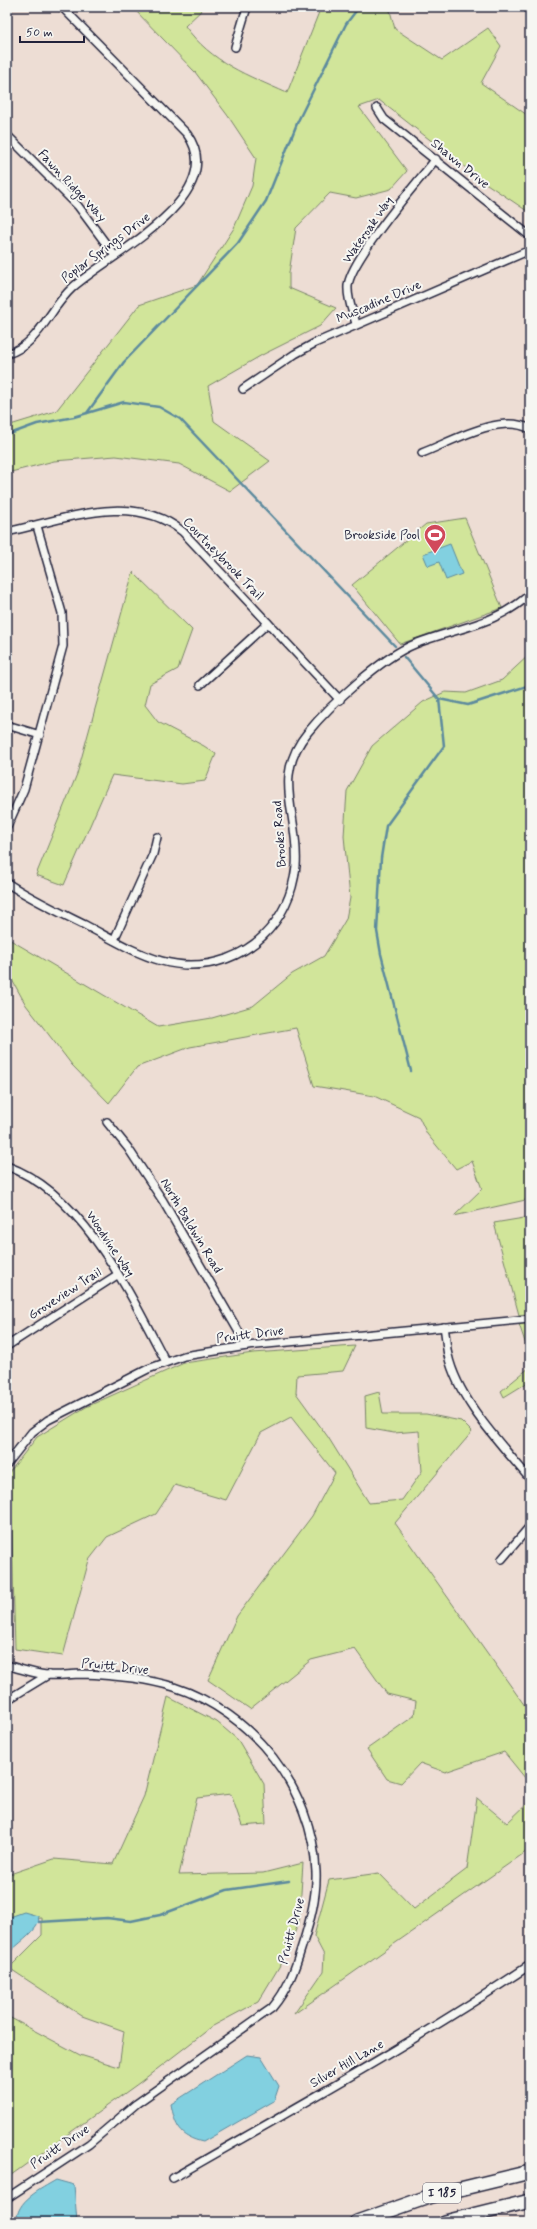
<svg xmlns="http://www.w3.org/2000/svg" width="537" height="2229" font-family="Mynerve,sans-serif">
<style>
.green{fill:#d1e59a;stroke:#7a846a}
.water{fill:#82d0e0;stroke:#5c8a9e}
.lines{fill:none;stroke-linecap:round;stroke-linejoin:round}
.stream{stroke:#5c8a9e;stroke-width:2.5}
.minor-casing{stroke:#22223b;stroke-width:10}
.motorway-casing{stroke:#22223b;stroke-width:16}
.minor{stroke:#f6f6f2;stroke-width:7}
.motorway{stroke:#f6f6f2;stroke-width:13}
.labels{text-anchor:middle;dominant-baseline:central;stroke-width:4;stroke-linejoin:round;paint-order:stroke}
.shield{fill:#f6f6f2;stroke:#626272;stroke-width:1}
.shield-label{font-size:12px;font-weight:bold;fill:#22223b}
.street-label{font-size:13px;fill:#22223b;stroke:#f6f6f2}
.poi-label{font-size:13px;fill:#22223b;stroke:#f6f6f2;text-anchor:end}
</style>
<rect width="100%" height="100%" fill="#edddd4"/>
<filter id="ink" filterUnits="userSpaceOnUse"><feTurbulence type="fractalNoise" baseFrequency=".025" numOctaves="2"/><feDisplacementMap in="SourceGraphic" scale="8" xChannelSelector="R" yChannelSelector="G"/><feConvolveMatrix kernelMatrix="1 2 1 2 8 2 1 2 1" color-interpolation-filters="sRGB"/></filter>
<g filter="url(#ink)">
<g class="green">
<path d="M132 7H205L185 26C212 63 247 75 287 93L321 7H389L395 29 442 60 488 28 501 46 481 83 530 117V213L484 182 379 100 359 107 407 171 391 189 356 198 330 193 296 228 289 273V288L336 308 320 326 262 355 208 386 214 421 270 461 230 491 179 464 116 456 54 461 7 473V426L56 411 139 305 197 285 234 228 252 186 256 158 228 116 195 72Z"/>
<polygon points="465,518 502,608 400,644 352,585 426,524"/>
<polygon points="133,572 192,630 178,669 150,684 145,705 158,722 204,746 216,754 205,781 182,784 112,775 64,885 36,875 77,774"/>
<polygon points="530,654 530,1199 454,1216 482,1189 472,1161 456,1169 427,1134 419,1117 374,1096 314,1086 296,1028 190,1047 137,1067 109,1103 72,1065 26,1005 7,971 7,938 158,1027 212,1018 253,1006 292,974 324,956 346,919 350,898 344,836 347,791 372,746 423,702 445,692 466,693 502,680"/>
<polygon points="530,1217 530,1314 519,1315 494,1223"/>
<polygon points="530,1323 530,1357 519,1324"/>
<polygon points="355,1346 343,1371 297,1375 296,1393 328,1437 369,1503 402,1500 422,1471 419,1431 394,1433 366,1428 365,1396 379,1392 383,1414 426,1414 461,1421 472,1432 395,1523 530,1713 530,1784 504,1752 445,1772 420,1763 401,1783 387,1779 367,1749 414,1716 416,1701 387,1694 355,1649 311,1660 250,1709 208,1680 237,1616 312,1516 335,1473 291,1417 261,1433 226,1500 175,1485 156,1514 107,1537 89,1560 63,1656 15,1649 11,1500 8,1474 37,1437 86,1407 184,1363 253,1353"/>
<polygon points="530,1367 530,1381 504,1397 501,1391"/>
<polygon points="168,1697 217,1722 238,1740 264,1784 266,1824 242,1826 231,1794 197,1798 179,1875 263,1873 303,1863 299,1923 279,1967 258,2002 213,2026 139,2083 7,2178 7,2016 80,2055 119,2067 124,2031 82,2016 9,1968 42,1935 42,1918 7,1921 7,1875 54,1859 113,1864 144,1796"/>
<polygon points="477,1798 507,1823 530,1801 530,1849 294,2014 323,1972 324,1955 314,1936 329,1880 379,1873 414,1909 467,1869"/>
</g>
<g class="water">
<polygon points="450,544 462,574 446,580 439,562 428,566 423,554"/>
<path d="M24 1912 38 1916 39 1922C32 1936 18 1943 7 1955V1918Z"/>
<path d="M247 2055 261 2057 279 2086 274 2101 203 2142C180 2137 175 2126 171 2104Z"/>
<path d="M56 2180 74 2185 77 2222H17C15 2201 41 2189 56 2180Z"/>
</g>
<g class="lines">
<g class="stream">
<polyline points="87,413 124,362 238,243 266,201 298,121 346,24 359,7"/>
<polyline points="7,435 37,424 74,417 124,402 159,407 180,419 395,646"/>
<polyline points="404,657 439,699 444,746 386,826 381,858 377,931 381,954 411,1071"/>
<polyline points="439,699 468,705 530,685"/>
<polyline points="39,1922 107,1918 131,1921 160,1915 227,1890 289,1881"/>
</g>
<g class="minor-casing">
<g id="minor">
<polyline points="235,47 247,7"/>
<polyline points="377,108 384,119 530,236"/>
<polyline points="7,135 78,206 115,256"/>
<path d="M356 324C353 312 347 299 348 286 350 260 417 182 436 159"/>
<path d="M7 354C40 344 48 310 72 288 107 256 232 196 187 134L62 7"/>
<polyline points="243,389 295,354 315,343 530,250"/>
<path d="M422 453C451 442 501 412 530 429"/>
<path d="M7 532C63 520 133 490 183 532L340 700"/>
<polyline points="200,685 268,623"/>
<polyline points="7,725 40,735"/>
<polyline points="7,827 24,789 63,646 62,613 37,526"/>
<path d="M7 883C31 899 59 912 85 925 131 949 172 978 226 959 239 954 252 947 262 937 282 918 293 893 296 866 300 815 270 778 308 732 330 705 382 657 415 644 455 628 497 625 530 594"/>
<polyline points="114,940 153,854 157,837"/>
<polyline points="107,1122 128,1148 163,1201 247,1346"/>
<path d="M7 1166C84 1194 130 1294 166 1362"/>
<path d="M444 1327C446 1336 446 1346 448 1355 458 1400 501 1444 530 1479"/>
<polyline points="7,1346 117,1275"/>
<polyline points="7,1464 32,1432 48,1420 148,1369 184,1356 247,1346 530,1319"/>
<polyline points="502,1559 530,1526"/>
<path d="M7 1665C20 1669 35 1674 48 1675 59 1676 70 1674 81 1674 112 1675 145 1678 174 1687 252 1712 313 1789 316 1872 317 1897 310 1922 302 1946 295 1969 288 1989 272 2008L136 2104 89 2144 7 2198"/>
<polyline points="7,1700 48,1675"/>
<path d="M173 2178C293 2109 415 2042 530 1965"/>
</g>
</g>
<g class="motorway-casing">
<g id="motorway">
<polyline points="357,2222 431,2196 530,2172"/>
<polyline points="445,2222 530,2201"/>
</g>
</g>
<use href="#minor" class="minor"/>
<use href="#motorway" class="motorway"/>
</g>
</g>
<defs>
<g id="stadium-pin" transform="scale(1.15)"><path d="M0 17L-7.5 6A9.5 9.5 0 1 1 7.5 6Z" fill="#d1495b" stroke="#f6f6f2"/><path d="M0-5a6.5 5 0 1 0 0 10a6.5 5 0 1 0 0-10ZM-3.5-1.8h7v3.6h-7Z" fill="#fff"/></g>
</defs>
<g fill-rule="evenodd">
<use href="#stadium-pin" x="435" y="535"/>
</g>
<g class="labels">
<rect class="shield" x="423" y="2183" width="38" height="20" rx="3"/>
<g class="shield-label">
<text x="442" y="2193">I 185</text>
</g>
<g class="street-label">
<text transform="translate(460 164) rotate(39)">Shawn Drive</text>
<text transform="translate(72 186) rotate(47)">Fawn Ridge Way</text>
<text transform="translate(368 230) rotate(-55)">Wateroak Way</text>
<text transform="translate(106 248) rotate(-37)">Poplar Springs Drive</text>
<text transform="translate(379 302) rotate(-23)">Muscadine Drive</text>
<text transform="translate(223 559) rotate(46)">Courtneybrook Trail</text>
<text transform="translate(280 834) rotate(-94)">Brooks Road</text>
<text transform="translate(191 1226) rotate(59)">North Baldwin Road</text>
<text transform="translate(110 1244) rotate(56)">Woodvine Way</text>
<text transform="translate(65 1294) rotate(-33)">Groveview Trail</text>
<text transform="translate(250 1335) rotate(-7)">Pruitt Drive</text>
<text transform="translate(115 1667) rotate(6)">Pruitt Drive</text>
<text transform="translate(292 1931) rotate(-75)">Pruitt Drive</text>
<text transform="translate(347 2064) rotate(-30)">Silver Hill Lane</text>
<text transform="translate(60 2147) rotate(-34)">Pruitt Drive</text>
</g>
<g class="poi-label">
<text x="420" y="535">Brookside Pool</text>
</g>
</g>
<rect width="537" height="2229" fill="none" stroke="#f6f6f2" stroke-width="24"/>
<rect x="12" y="12" width="513" height="2205" fill="none" stroke="#22223b" stroke-width="1.5" filter="url(#ink)"/>
<path d="M20 36v6h64v-6" fill="none" stroke="#22223b" stroke-width="2"/>
<text x="26" y="36" font-size="12" fill="#22223b" stroke="#f6f6f2" stroke-width="3" paint-order="stroke">50 m</text>
</svg>
